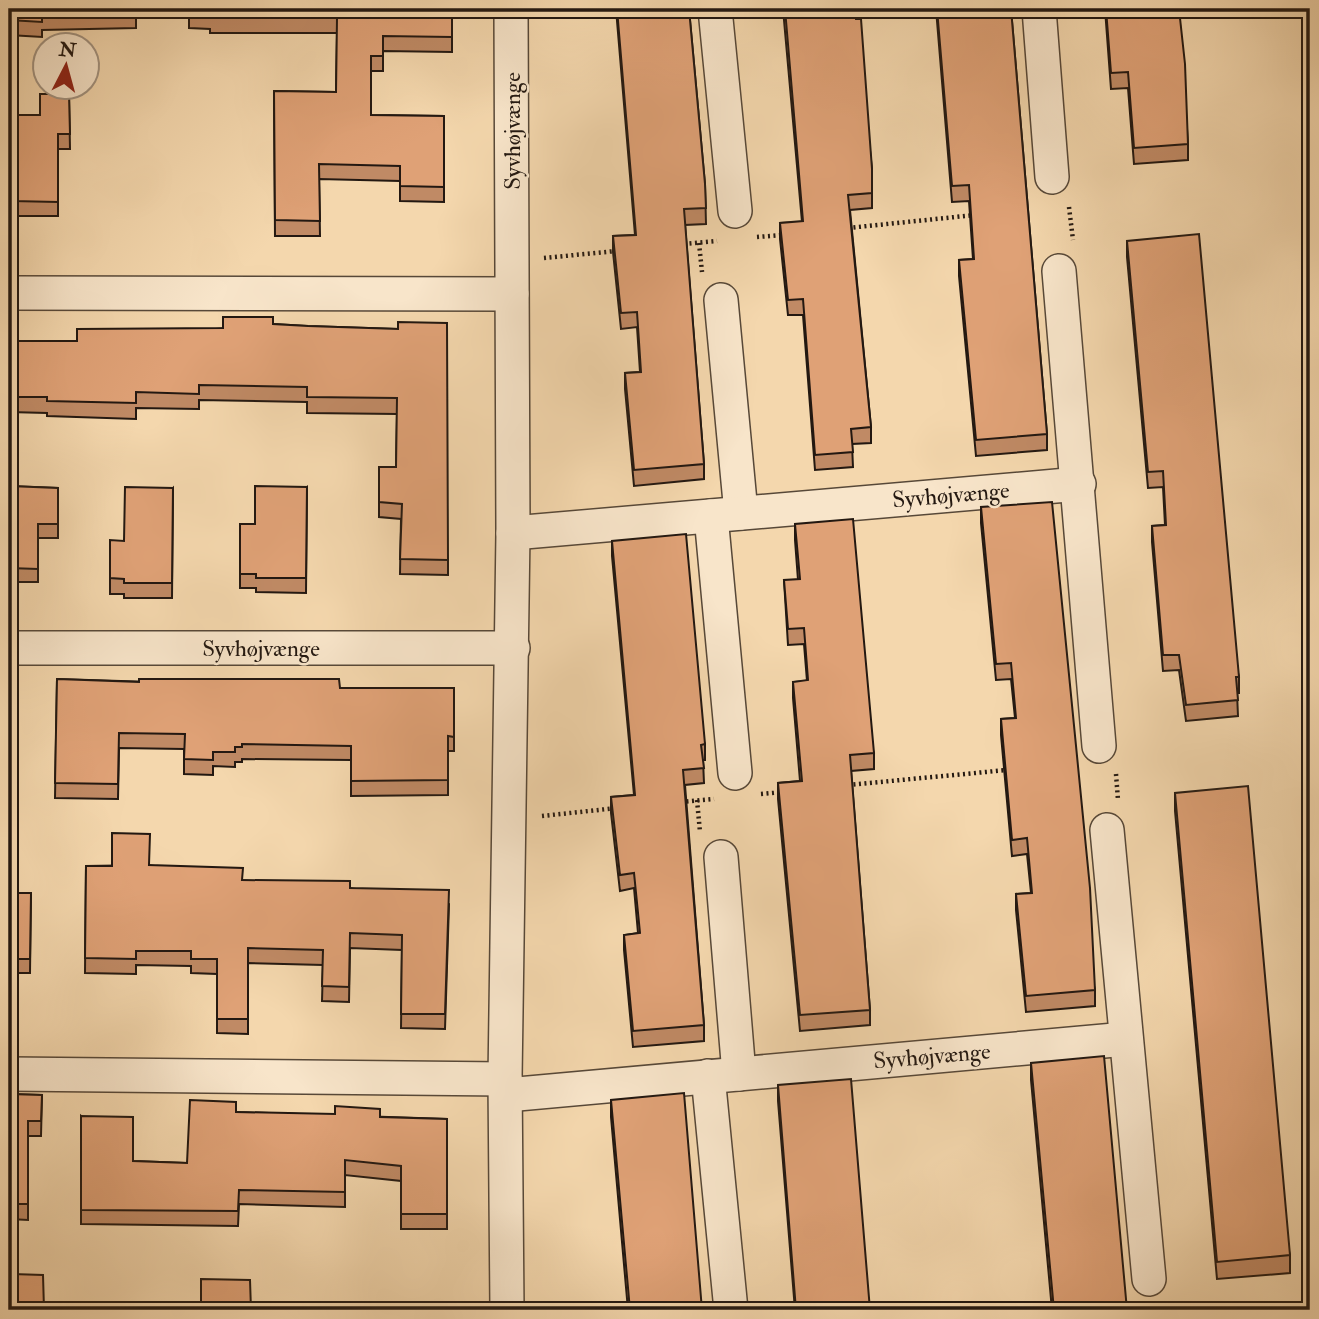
<svg xmlns="http://www.w3.org/2000/svg" width="1319" height="1319" font-family="'IM FELL Double Pica',serif">
<style>
.lines{fill:none;stroke-linecap:round;stroke-linejoin:round}
.minor-casing{stroke:#574838;stroke-width:36}
.path{stroke:#231811;stroke-width:4.5;stroke-dasharray:2 3.5;stroke-linecap:butt}
.minor{stroke:#f8e5ca;stroke-width:33}
.wall{fill:#c08a65;stroke:#231811;stroke-width:2}
.building{fill:#dfa176;stroke:#231811;stroke-width:2}
.labels{text-anchor:middle;dominant-baseline:central;stroke-width:5;stroke-linejoin:round;paint-order:stroke}
.street-label{font-size:23px;fill:#231811;stroke:#f8e5ca}
</style>
<rect width="100%" height="100%" fill="#f4d7ad"/>
<filter id="stains"><feTurbulence type="fractalNoise" baseFrequency=".00286" numOctaves="4"/><feColorMatrix values="0 0 0 0 .2 0 0 0 0 .09 0 0 0 0 .02 0 0 0 .5 -.17"/></filter>
<radialGradient id="worn" r=".72"><stop offset=".6" stop-color="#630" stop-opacity="0"/><stop offset="1" stop-color="#630" stop-opacity=".3"/></radialGradient>
<g class="lines">
<g class="minor-casing">
<g id="minor">
<polyline points="715,9 735,211"/>
<polyline points="1039,9 1052,177"/>
<polyline points="1059,271 1099,746"/>
<polyline points="9,293 512,294"/>
<polyline points="721,300 741,513"/>
<polyline points="711,516 735,773"/>
<polyline points="513,533 1079,484"/>
<polyline points="9,648 513,648"/>
<polyline points="1107,830 1149,1279"/>
<polyline points="721,857 739,1074"/>
<polyline points="9,1074 505,1079"/>
<polyline points="708,1076 731,1310"/>
<polyline points="506,1095 1126,1039"/>
<polyline points="507,1310 505,1079 513,533 511,9"/>
</g>
</g>
<g class="path">
<polyline points="1069,207 1073,240"/>
<polyline points="848,228 975,215"/>
<polyline points="757,237 783,235"/>
<polyline points="699,243 702,272"/>
<polyline points="684,244 717,241"/>
<polyline points="544,258 616,251"/>
<polyline points="1116,774 1118,800"/>
<polyline points="848,785 1007,770"/>
<polyline points="761,794 784,792"/>
<polyline points="697,800 700,832"/>
<polyline points="681,802 714,799"/>
<polyline points="542,816 617,808"/>
<polyline points="1215,1310 1310,1303"/>
</g>
<use href="#minor" class="minor"/>
</g>
<g class="wall">
<polygon points="9,9 452,9 452,52 383,51 383,71 371,71 371,115 444,116 444,202 400,201 400,181 319,179 320,236 275,236 274,91 336,92 337,33 210,33 210,29 189,28 189,10 136,10 136,28 42,30 42,37 9,35"/>
<polygon points="616,9 689,9 705,184 706,224 685,225 704,464 704,479 634,486 625,389 625,373 640,372 637,327 621,329 613,252 613,236 635,235"/>
<polygon points="783,9 855,9 872,169 872,208 850,210 871,427 871,443 852,444 853,467 815,470 803,315 788,315 780,239 780,223 802,222"/>
<polygon points="936,9 1011,9 1047,434 1047,450 976,456 959,276 959,260 973,259 969,201 952,202"/>
<polygon points="1105,9 1179,9 1188,144 1188,160 1134,164 1128,88 1111,89"/>
<polygon points="69,94 70,149 58,149 58,216 12,216 12,115 40,115"/>
<polygon points="1127,241 1239,677 1239,693 1237,693 1238,716 1186,721 1179,670 1163,671 1152,542 1152,526 1165,525 1163,487 1148,488 1127,257"/>
<polygon points="273,324 308,326 398,329 448,560 448,575 400,574 401,519 379,517 379,467 396,467 397,414 307,413 307,402 199,400 199,409 136,408 136,419 47,416 47,413 9,412 9,341 77,341"/>
<polygon points="9,486 58,488 58,538 38,538 38,582 9,582"/>
<polygon points="307,487 306,593 256,592 256,588 240,588 240,524 255,524"/>
<polygon points="173,488 172,598 124,598 124,594 110,594 110,578 124,541"/>
<polygon points="981,507 1095,990 1095,1006 1026,1012 1016,910 1016,894 1031,893 1027,854 1012,856 1001,735 1001,719 1015,718 1011,679 996,680 981,523"/>
<polygon points="795,524 874,753 874,769 851,771 870,1010 870,1025 800,1031 778,799 778,783 800,781 793,698 793,682 807,681 804,644 788,645 784,580 798,580 795,540"/>
<polygon points="612,541 705,744 705,760 703,760 704,783 685,785 704,1025 704,1041 633,1047 624,950 624,935 638,933 634,888 620,891 611,813 611,797 634,795 612,556"/>
<polygon points="57,679 340,688 454,688 454,751 448,751 448,795 351,796 351,760 242,759 242,762 235,762 235,767 213,766 213,775 184,774 184,749 119,748 118,799 55,798"/>
<polygon points="1175,793 1290,1255 1290,1273 1217,1279 1175,811"/>
<polygon points="149,865 242,880 350,888 449,904 445,1029 401,1028 402,950 350,948 349,1002 322,1001 323,965 248,963 248,1034 217,1033 217,974 191,973 191,966 136,965 136,974 85,973 86,866"/>
<polygon points="9,893 31,893 30,973 9,973"/>
<polygon points="1031,1063 1127,1310 1052,1310 1031,1080"/>
<polygon points="778,1085 870,1310 795,1310 778,1101"/>
<polygon points="9,1094 42,1095 41,1136 28,1136 28,1220 9,1219"/>
<polygon points="611,1100 702,1310 628,1310 611,1117"/>
<polygon points="236,1112 447,1119 447,1229 401,1229 401,1181 345,1175 345,1207 239,1204 238,1226 81,1224 81,1116 133,1161 187,1163"/>
</g>
<g class="building">
<polygon points="9,9 136,9 136,13 42,14 42,22 9,20"/>
<polygon points="189,9 452,9 452,37 383,36 383,56 371,56 371,115 444,116 444,187 400,186 400,166 319,164 320,221 275,220 274,91 336,92 337,18 210,18 210,14 189,13"/>
<polygon points="617,9 689,9 705,184 706,208 684,209 704,464 634,470 625,373 641,372 637,312 621,313 613,236 636,235"/>
<polygon points="785,9 855,9 856,19 861,19 872,169 872,193 848,195 871,427 851,429 853,452 815,455 803,299 788,300 780,223 803,221"/>
<polygon points="937,9 1011,9 1047,434 976,440 959,260 974,259 969,185 952,186"/>
<polygon points="1106,9 1179,9 1185,64 1188,144 1134,148 1128,72 1111,73"/>
<polygon points="40,94 69,94 70,134 58,134 58,202 12,201 12,115 40,115"/>
<polygon points="1199,234 1239,677 1236,677 1238,700 1186,705 1179,655 1163,655 1152,526 1166,525 1163,471 1148,472 1127,241"/>
<polygon points="223,317 273,317 273,324 308,326 398,329 398,322 447,323 448,560 400,559 402,504 379,502 379,467 396,467 397,398 307,397 307,387 199,385 199,394 136,392 136,403 47,401 47,397 9,397 9,341 77,341 77,329 223,328"/>
<polygon points="9,486 58,488 58,524 38,524 38,569 9,568"/>
<polygon points="255,486 307,487 306,578 256,578 256,574 240,574 240,524 255,524"/>
<polygon points="125,487 173,488 172,583 124,583 124,579 110,578 110,540 124,541"/>
<polygon points="1052,502 1090,888 1095,990 1026,996 1016,894 1032,893 1027,838 1012,840 1001,719 1016,718 1011,663 996,664 981,507"/>
<polygon points="853,519 874,753 850,755 870,1010 800,1015 778,783 802,781 793,682 808,680 804,628 788,629 784,580 800,579 795,524"/>
<polygon points="686,534 705,744 701,745 704,768 683,770 704,1025 633,1031 624,935 640,933 634,873 620,875 611,797 635,795 612,541"/>
<polygon points="57,679 139,682 139,679 339,679 340,688 454,688 454,737 448,736 448,780 351,781 351,746 242,744 242,747 235,747 235,752 213,752 213,760 184,759 185,734 119,733 118,784 55,783"/>
<polygon points="1248,786 1290,1255 1217,1262 1175,793"/>
<polygon points="112,833 150,834 149,865 243,868 242,880 350,881 350,888 449,890 445,1014 401,1014 402,935 350,933 349,987 322,986 323,950 248,948 248,1019 217,1019 217,959 191,959 191,951 136,951 136,959 85,958 86,866 112,866"/>
<polygon points="9,893 31,893 30,959 9,959"/>
<polygon points="1104,1056 1127,1310 1054,1310 1031,1063"/>
<polygon points="851,1079 870,1310 796,1310 778,1085"/>
<polygon points="684,1093 702,1310 630,1310 611,1100"/>
<polygon points="9,1094 42,1095 41,1121 28,1121 28,1204 9,1204"/>
<polygon points="190,1100 236,1102 236,1112 335,1114 335,1106 380,1109 380,1117 447,1119 447,1214 401,1214 401,1166 345,1160 345,1192 239,1190 238,1211 81,1210 81,1116 133,1117 133,1161 187,1163"/>
<polygon points="12,1274 43,1275 44,1309 102,1310 9,1310 9,1283 12,1283"/>
<polygon points="201,1279 250,1280 251,1310 190,1310 201,1310"/>
</g>
<g class="labels">
<g class="street-label">
<text transform="translate(512 131) rotate(-90)">Syvhøjvænge</text>
<text transform="translate(951 495) rotate(-5)">Syvhøjvænge</text>
<text x="261" y="648">Syvhøjvænge</text>
<text transform="translate(932 1056) rotate(-5)">Syvhøjvænge</text>
</g>
</g>
<rect width="1319" height="1319" fill="none" stroke="#f4d7ad" stroke-width="35"/>
<rect x="10" y="10" width="1298" height="1298" fill="none" stroke="#231811" stroke-width="3.5"/>
<rect x="18" y="18" width="1284" height="1284" fill="none" stroke="#231811" stroke-width="2"/>
<g transform="translate(66 66) rotate(6)"><circle r="33" fill="#f8e5ca" stroke="#a39380" stroke-width="2"/>
<path d="M0-5L12 26L0 18L-12 26Z" fill="#8f2418"/>
<text y="-10" font-size="19" font-weight="bold" text-anchor="middle" fill="#231811">N</text>
</g>
<rect width="100%" height="100%" filter="url(#stains)"/>
<rect width="100%" height="100%" fill="url(#worn)"/>
</svg>
